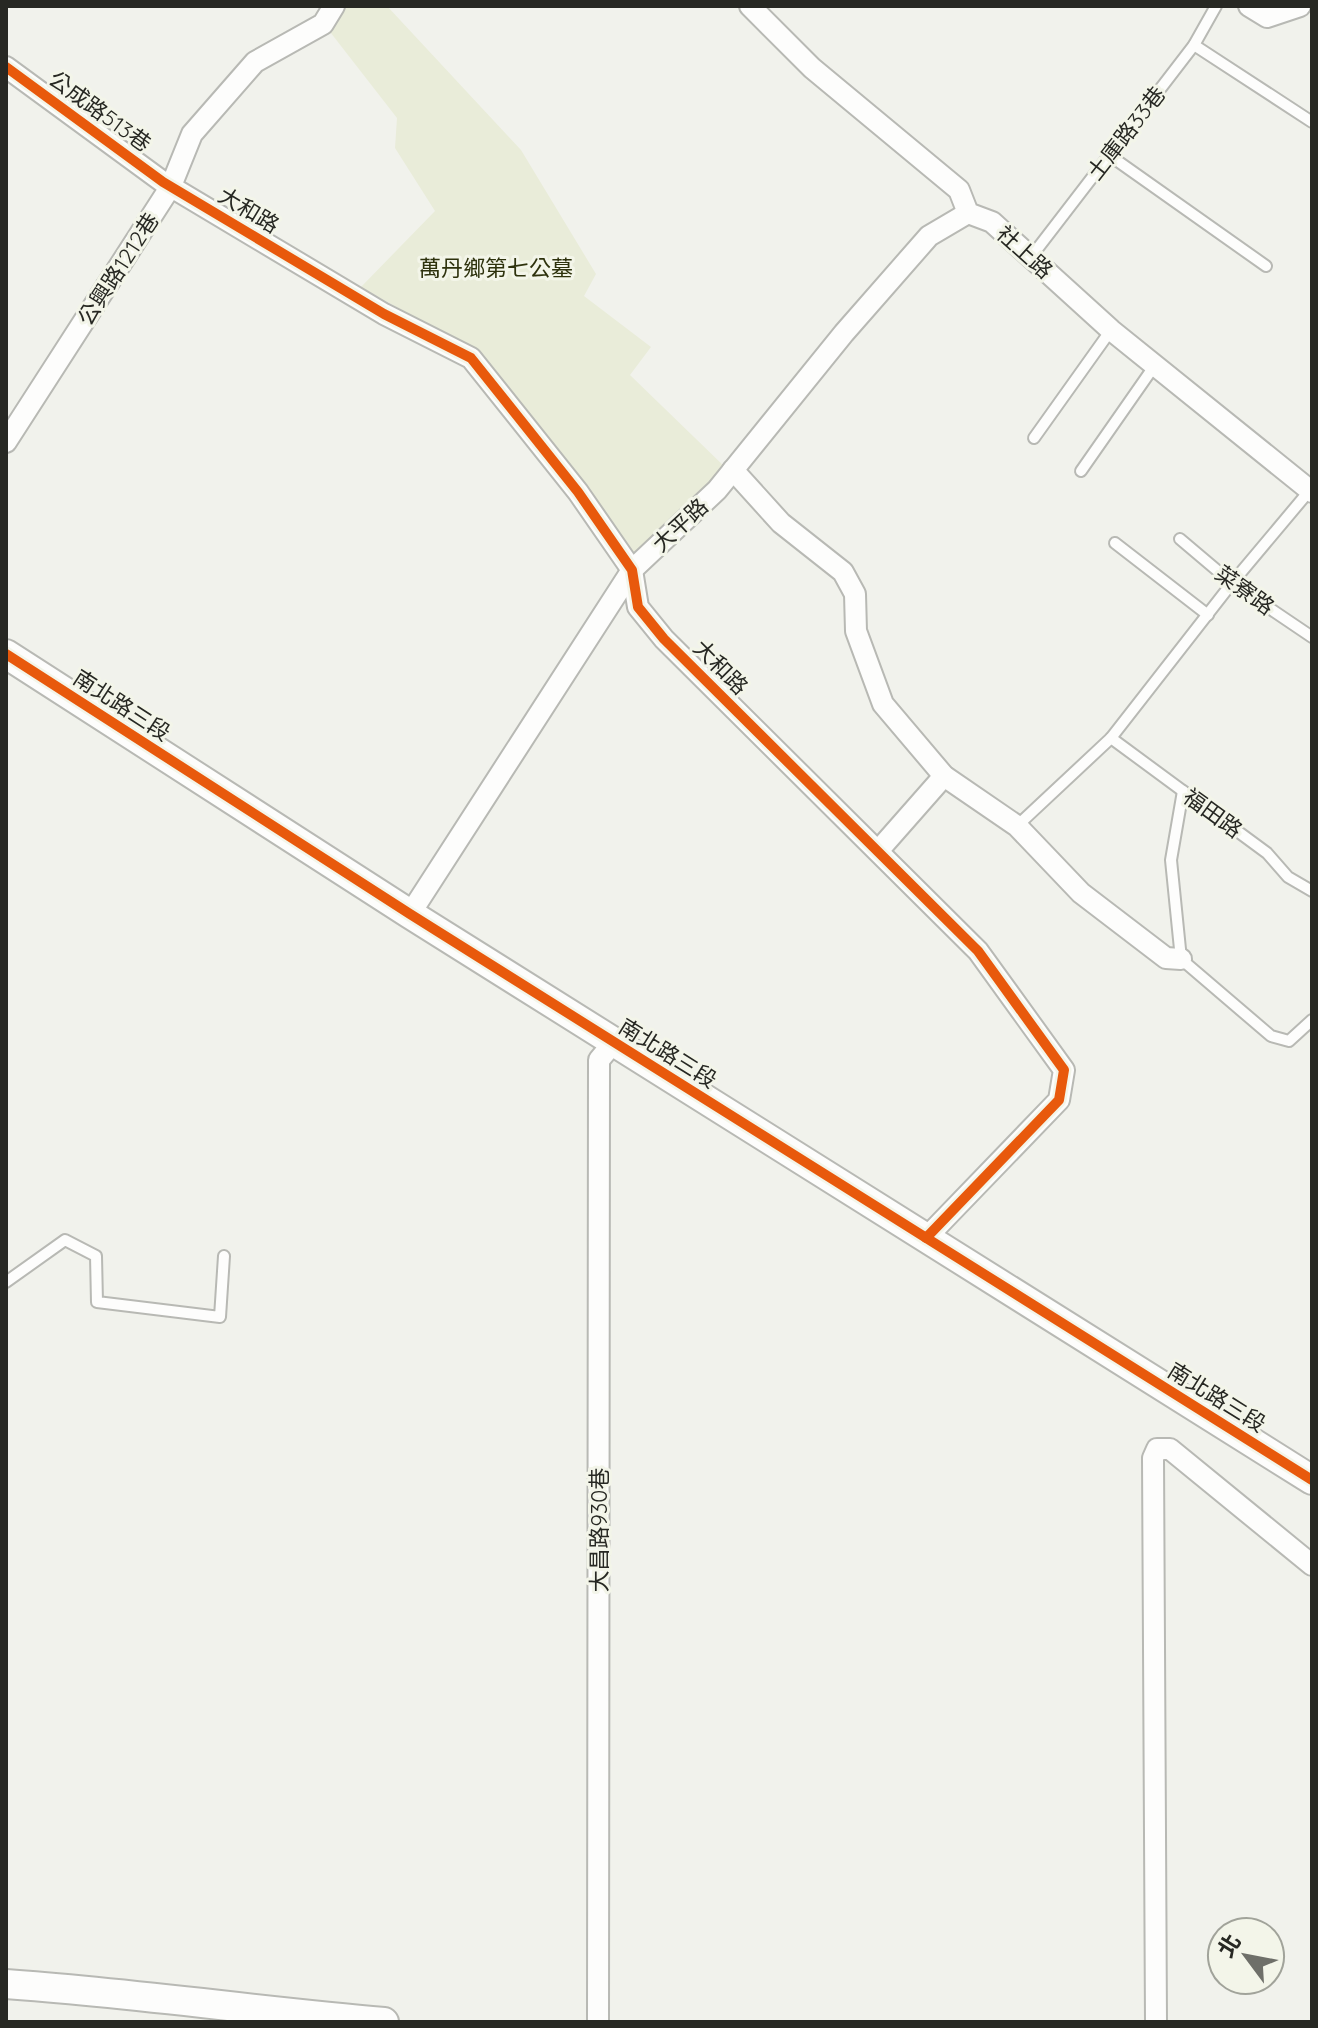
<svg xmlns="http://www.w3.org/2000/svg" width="1318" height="2028" font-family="Quicksand,'Noto Sans TC',sans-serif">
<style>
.green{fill:#e9ecd9}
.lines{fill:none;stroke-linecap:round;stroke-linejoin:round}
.lane-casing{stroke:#b8b9b4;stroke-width:14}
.street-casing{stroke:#b8b9b4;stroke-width:24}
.secondary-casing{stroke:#b8b9b4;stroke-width:32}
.lane{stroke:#fdfdfc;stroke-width:10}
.street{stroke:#fdfdfc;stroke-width:20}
.secondary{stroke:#fdfdfc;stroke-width:28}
.cycleway-casing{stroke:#f3f5e9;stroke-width:15}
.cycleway{stroke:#e8590c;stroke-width:10}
.labels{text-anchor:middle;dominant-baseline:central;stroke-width:6;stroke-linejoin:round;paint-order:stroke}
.street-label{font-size:22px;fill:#272823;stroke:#f3f5e9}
.park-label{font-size:22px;fill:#2e320d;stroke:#f3f5e9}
</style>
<rect width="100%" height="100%" fill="#f1f2ec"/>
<polygon class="green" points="341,6 387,6 521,150 596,274 584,296 651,347 630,375 726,468 632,556 553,443 476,352 361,287 435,211 395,148 397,118 327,28"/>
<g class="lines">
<g class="lane-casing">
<g id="lane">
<polyline points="1194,45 1312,122"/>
<polyline points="1109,155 1266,266"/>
<polyline points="1031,257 1194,45 1216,6"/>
<polyline points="1034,438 1111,330"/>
<polyline points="1081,471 1155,365"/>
<polyline points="1180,539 1232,583 1312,637"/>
<polyline points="1115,543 1208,615"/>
<polyline points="1111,738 1267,853 1288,877 1312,891"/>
<polyline points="1183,791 1171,860 1181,959 1271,1036 1289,1041 1312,1020"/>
<polyline points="1017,826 1111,738 1232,583 1310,490"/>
<polyline points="6,1282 65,1240 96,1256 97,1302 220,1317 224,1256"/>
</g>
</g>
<g class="street-casing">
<g id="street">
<polyline points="750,6 812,68 959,190 968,213 992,222 1111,330 1312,492"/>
<polyline points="1249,6 1267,17 1300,6"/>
<polyline points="6,67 163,182 384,314 471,358 578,492 632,570 638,607 664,639 978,951 1064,1070 1059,1100 926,1238"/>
<polyline points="6,442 171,186 192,134 255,62 323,24 334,6"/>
<polyline points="733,470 781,523 843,572 855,594 856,631 883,704 944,776 1017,826 1081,893 1166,958 1181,959"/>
<polyline points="878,851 944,776"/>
<polyline points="410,914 632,570 717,490 844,333 929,236 968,213"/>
<polyline points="598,2022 599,1060 614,1042"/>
<polyline points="1156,2022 1153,1458 1157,1449 1170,1449 1312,1565"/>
</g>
</g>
<g class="secondary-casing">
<g id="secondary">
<polyline points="6,654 410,914 1312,1480"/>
<path d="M6 1984C133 1993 258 2011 384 2022"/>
</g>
</g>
<use href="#lane" class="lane"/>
<use href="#street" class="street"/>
<use href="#secondary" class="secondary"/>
<g class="cycleway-casing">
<g id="cycleway">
<polyline points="6,67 163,182 384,314 471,358 578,492 632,570 638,607 664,639 978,951 1064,1070 1059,1100 926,1238"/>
<polyline points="6,654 410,914 1312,1480"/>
</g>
</g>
<use href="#cycleway" class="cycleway"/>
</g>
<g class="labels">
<g class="street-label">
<text transform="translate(100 111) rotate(36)">公成路513巷</text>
<text transform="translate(1126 133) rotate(-52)">土庫路33巷</text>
<text transform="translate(249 210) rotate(31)">大和路</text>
<text transform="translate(1025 252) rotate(42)">社上路</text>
<text transform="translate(118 269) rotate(-57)">公興路1212巷</text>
<text transform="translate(680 525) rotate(-43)">大平路</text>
<text transform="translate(1245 590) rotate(36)">菜寮路</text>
<text transform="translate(721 667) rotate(45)">大和路</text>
<text transform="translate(122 705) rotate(33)">南北路三段</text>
<text transform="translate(1213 813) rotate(36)">福田路</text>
<text transform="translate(668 1053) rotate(32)">南北路三段</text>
<text transform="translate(1217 1397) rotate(32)">南北路三段</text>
<text transform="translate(599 1530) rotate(-90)">大昌路930巷</text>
</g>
<g class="park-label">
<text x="496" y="268">萬丹鄉第七公墓</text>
</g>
</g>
<rect width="1318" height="2028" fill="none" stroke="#272823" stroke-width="16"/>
<g transform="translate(1246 1956) rotate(302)"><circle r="38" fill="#f3f5e9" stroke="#a1a39a" stroke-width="2"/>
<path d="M0-6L14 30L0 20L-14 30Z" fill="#6e6f69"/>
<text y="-12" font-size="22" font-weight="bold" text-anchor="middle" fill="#272823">北</text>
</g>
</svg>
